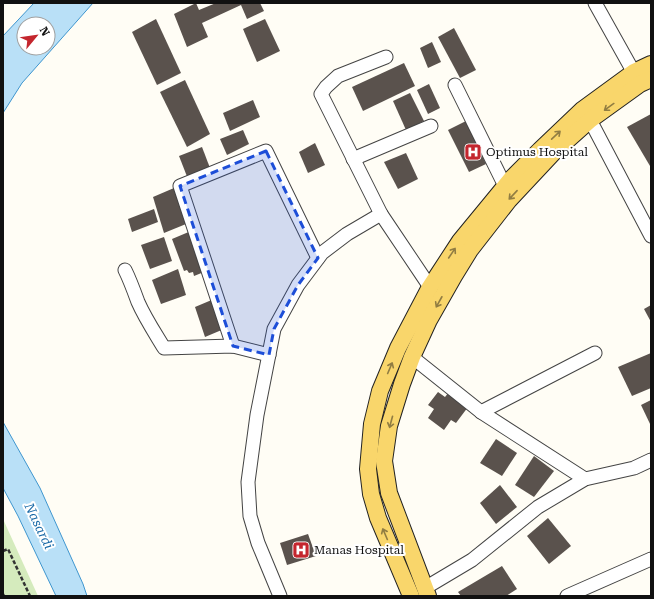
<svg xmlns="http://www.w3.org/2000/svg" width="654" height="599" font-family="'Roboto Serif',serif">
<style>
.green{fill:#d5ebbd}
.water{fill:#b9e0f7;stroke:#3f96cf;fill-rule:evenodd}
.building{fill:#5a524d}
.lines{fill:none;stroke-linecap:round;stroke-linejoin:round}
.minor-casing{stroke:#444;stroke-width:15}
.major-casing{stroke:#222;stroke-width:18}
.path{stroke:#333;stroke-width:2.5;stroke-dasharray:4 2;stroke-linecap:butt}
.minor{stroke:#fff;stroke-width:13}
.major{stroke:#f9d66b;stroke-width:16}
.oneway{stroke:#917d42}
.marked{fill:#1d4ed8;fill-opacity:0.2;stroke:#1d4ed8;stroke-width:3;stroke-dasharray:8 5;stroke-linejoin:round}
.labels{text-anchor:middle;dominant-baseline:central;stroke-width:4;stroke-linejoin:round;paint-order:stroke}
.poi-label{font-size:12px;fill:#111;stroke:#fff;text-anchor:start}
.water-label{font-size:13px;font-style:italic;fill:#1768a6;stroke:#fff}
</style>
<rect width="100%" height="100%" fill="#fffdf5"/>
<polygon class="green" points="3,519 38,596 3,596"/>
<g class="water">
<path d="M34 3H93L22 83 3 113V36ZM24 24H48V48H24Z"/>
<polygon points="3,422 40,488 83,584 87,596 56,596 18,516 3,488"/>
</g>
<g class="building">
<polygon points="196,3 199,10 216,3 260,3 264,11 247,19 241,5 202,23 208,37 187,47 174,14"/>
<polygon points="156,19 181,73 157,85 132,32"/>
<polygon points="265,19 280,51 257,62 243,29"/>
<polygon points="454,28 476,70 460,78 438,37"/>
<polygon points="432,42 441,62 428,68 420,48"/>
<polygon points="404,63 415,86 363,111 352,87"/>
<polygon points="185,80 210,134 187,147 160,92"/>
<polygon points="429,84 440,108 428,114 417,90"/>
<polygon points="410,93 424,121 406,130 393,101"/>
<polygon points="253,100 260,117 230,131 223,113"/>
<polygon points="651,114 651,165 650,166 627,127"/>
<polygon points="466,121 486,164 469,172 448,130"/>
<polygon points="243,130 249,144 227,155 220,139"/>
<polygon points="315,143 325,165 308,173 299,152"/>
<polygon points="202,147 210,168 188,179 179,156"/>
<polygon points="406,153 418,179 398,189 384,162"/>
<polygon points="174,188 186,224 164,233 153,197"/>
<polygon points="154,209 158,222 132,232 128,219"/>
<polygon points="191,231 204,272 194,276 193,272 189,273 187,270 184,271 172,239"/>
<polygon points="164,237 172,261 150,269 141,245"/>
<polygon points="178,269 186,295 161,304 152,280"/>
<polygon points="214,299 224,329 205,337 195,307"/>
<polygon points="651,305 651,322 644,309"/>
<polygon points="651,353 651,388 632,396 618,367"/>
<polygon points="438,392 445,397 449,392 468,407 456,423 451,420 444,430 428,418 434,409 428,405"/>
<polygon points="651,400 651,426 641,405"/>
<polygon points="496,439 517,453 502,476 480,463"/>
<polygon points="534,456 554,471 534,497 515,485"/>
<polygon points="500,485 517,507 496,524 480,503"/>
<polygon points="548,518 571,546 549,564 527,536"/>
<polygon points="308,534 316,556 287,565 280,543"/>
<polygon points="502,566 517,589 506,596 461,596 458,592"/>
</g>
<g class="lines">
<g class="minor-casing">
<g id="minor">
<polyline points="595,3 638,80"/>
<polyline points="386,57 338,76 326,87 321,94 381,214 430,287"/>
<polyline points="455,85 505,186"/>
<polyline points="584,113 590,120 651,236"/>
<polyline points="353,159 431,126"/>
<path d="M125 270C130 280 134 291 138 302 145 318 155 333 164 348L233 346 269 355"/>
<polyline points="233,346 180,186 266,151 318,258"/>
<polyline points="412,357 481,412 585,479"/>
<polyline points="481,412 595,353"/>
<polyline points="425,588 472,560 538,507 585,479 634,468 651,460"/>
<polyline points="280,596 258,543 250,516 248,482 257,415 274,329 298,285 322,253 347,234 381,214"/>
<polyline points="567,596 651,559"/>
</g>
</g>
<g class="major-casing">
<g id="major">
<polyline points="411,596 378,518 371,494 368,469 372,424 380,391 398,348 430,287 460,241 511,179 540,150 582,110 634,72 651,64"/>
<polyline points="428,596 389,493 384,461 389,426 402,384 412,357 429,320 454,276 470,250 509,200 553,153 590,120 640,84 651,79"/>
</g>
</g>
<g class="path">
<polyline points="3,551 8,549 30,596"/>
<polyline points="3,594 4,596"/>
</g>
<use href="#minor" class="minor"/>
<use href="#major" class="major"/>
</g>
<defs><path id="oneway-shaft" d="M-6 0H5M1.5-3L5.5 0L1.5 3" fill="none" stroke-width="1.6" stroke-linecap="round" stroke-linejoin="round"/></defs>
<g class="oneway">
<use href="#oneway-shaft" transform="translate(609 107) rotate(144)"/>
<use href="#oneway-shaft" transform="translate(556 135) rotate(-43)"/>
<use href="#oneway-shaft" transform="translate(513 195) rotate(133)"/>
<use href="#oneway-shaft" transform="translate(452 253) rotate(-56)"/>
<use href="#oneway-shaft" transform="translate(439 302) rotate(119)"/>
<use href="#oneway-shaft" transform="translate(390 368) rotate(-67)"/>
<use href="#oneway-shaft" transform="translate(391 422) rotate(105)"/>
<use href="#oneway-shaft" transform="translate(385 534) rotate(-113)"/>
</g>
<path class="marked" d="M266 151 318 258 298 285 274 329 269 355 233 346 180 186Z"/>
<defs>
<g id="hospital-square" transform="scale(0.9)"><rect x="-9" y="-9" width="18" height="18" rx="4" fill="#c4262e" stroke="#fff"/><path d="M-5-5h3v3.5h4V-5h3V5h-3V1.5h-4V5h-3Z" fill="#fff"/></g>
</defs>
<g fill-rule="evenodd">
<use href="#hospital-square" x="473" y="152"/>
<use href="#hospital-square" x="301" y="550"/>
</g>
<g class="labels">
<g class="poi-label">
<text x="486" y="152">Optimus Hospital</text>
<text x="314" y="550">Manas Hospital</text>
</g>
<g class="water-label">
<text transform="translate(39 526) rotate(64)">Nasardi</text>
</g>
</g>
<rect width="654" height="599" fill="none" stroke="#111111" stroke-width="8"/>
<g transform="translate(36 36) rotate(61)"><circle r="19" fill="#ffffff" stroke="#a0a0a0"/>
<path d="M0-3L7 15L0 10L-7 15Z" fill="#c4262e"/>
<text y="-6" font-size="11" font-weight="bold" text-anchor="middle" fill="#111111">N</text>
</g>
</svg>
